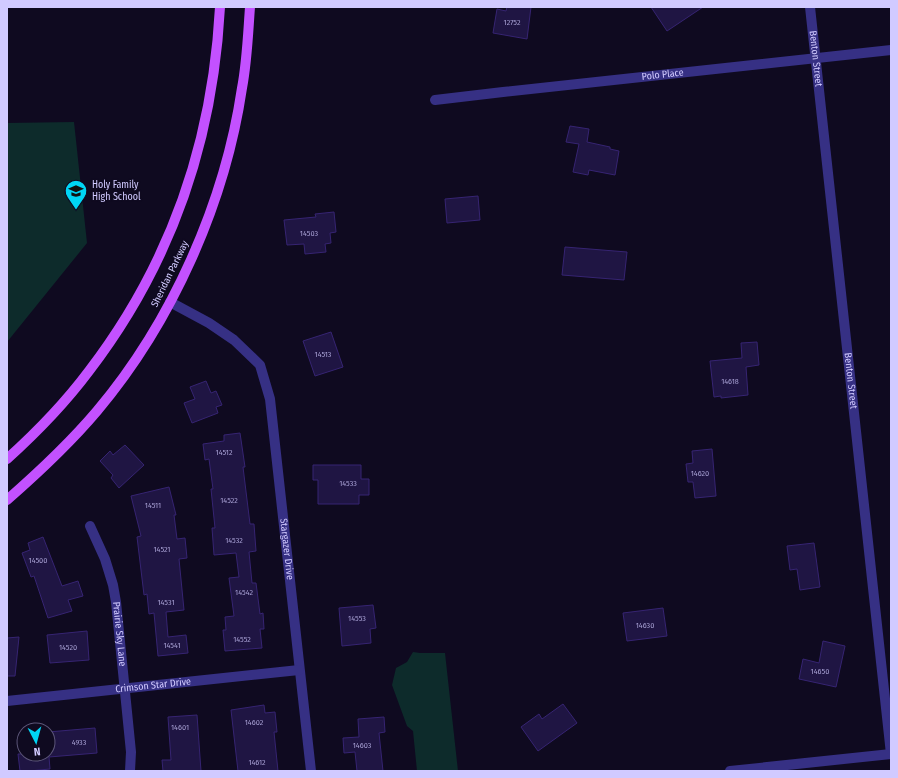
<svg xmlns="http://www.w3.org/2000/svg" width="898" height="778" font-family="'Fira Sans Condensed',sans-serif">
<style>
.green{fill:#0d2b2b}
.building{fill:#1f1543;stroke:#362472}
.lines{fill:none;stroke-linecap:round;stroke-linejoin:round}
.minor{stroke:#363084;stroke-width:10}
.major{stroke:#c351ff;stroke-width:10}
.labels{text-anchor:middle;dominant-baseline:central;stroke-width:3.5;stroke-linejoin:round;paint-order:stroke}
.number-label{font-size:8px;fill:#a49dd0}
.street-label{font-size:10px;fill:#d1caff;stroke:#0f0a20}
.poi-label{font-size:10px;fill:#d1caff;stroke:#0f0a20;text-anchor:start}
</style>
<rect width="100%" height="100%" fill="#0f0a20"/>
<g class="green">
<polygon points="74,122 87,243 7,342 7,123"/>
<polygon points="413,652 420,653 445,653 458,771 417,771 413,731 407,726 392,685 396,668 407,662"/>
</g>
<g class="building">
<polygon points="507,7 531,7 527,39 493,33 497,9 506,11"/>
<polygon points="651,7 703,7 667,31"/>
<polygon points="570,126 589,129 587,142 610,147 610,149 619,151 615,175 589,170 588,175 573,172 579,144 566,142"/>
<polygon points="478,196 480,220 447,223 445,199"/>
<polygon points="334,212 336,232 330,233 331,243 325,244 326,252 305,254 304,244 287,245 284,220 316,217 315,214"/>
<polygon points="565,247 627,252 624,280 562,275"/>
<polygon points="331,332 343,367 315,376 303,341"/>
<polygon points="757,342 759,365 746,367 748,395 721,398 721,396 714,397 710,361 742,358 741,343"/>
<polygon points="206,381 211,393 216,391 222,405 216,407 218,413 192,423 184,403 195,399 190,387"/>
<polygon points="240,433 245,467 243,467 250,524 254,524 256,551 249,552 252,583 256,583 260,614 263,613 264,629 260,629 262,648 225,651 223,630 226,630 225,617 234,616 229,578 239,577 236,553 214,555 212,528 215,528 211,489 213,489 209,459 205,460 203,444 224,441 224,435"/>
<polygon points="125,445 144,465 119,488 111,478 113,475 100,461 110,451 113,455"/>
<polygon points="712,449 716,496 695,498 693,482 688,482 686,464 693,463 692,451"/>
<polygon points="313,465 361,465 361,479 369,479 369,495 359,495 359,504 318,504 318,480 313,480"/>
<polygon points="169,487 176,515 174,515 177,539 185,538 187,558 179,559 184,610 166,612 168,637 186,635 188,653 158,656 154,613 149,614 147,594 144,595 137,537 141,536 131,496"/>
<polygon points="43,537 62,586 78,581 83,596 68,600 72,611 48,618 34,576 31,577 22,553 30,550 28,543"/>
<polygon points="814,543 820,587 800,590 797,569 790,570 787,546"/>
<polygon points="373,605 376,628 370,629 371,643 342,646 339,608"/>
<polygon points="663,608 667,636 627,641 623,613"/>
<polygon points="87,631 89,660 50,663 47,635"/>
<polygon points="19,637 15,676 7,676 7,638"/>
<polygon points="823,641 845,646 836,687 799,679 803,659 819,663"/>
<polygon points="563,704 577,723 538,751 521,727 539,714 542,719"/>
<polygon points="264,705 265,713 275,712 277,732 274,732 278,771 238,771 231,710"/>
<polygon points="197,715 201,771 163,771 162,760 171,760 168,717"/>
<polygon points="384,717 385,732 379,733 383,771 357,771 355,752 344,753 343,738 359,737 358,719"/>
<polygon points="95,728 97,753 49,757 50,769 29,771 20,771 18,754 48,754 48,732"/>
</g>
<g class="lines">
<g class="minor">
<path id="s1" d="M810 7 891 754"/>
<path id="s2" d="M435 100 503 92 891 50"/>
<path id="s3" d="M170 302 209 323 234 340 260 365 270 399 311 771"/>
<path id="s4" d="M90 526 105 559 113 585 116 602 131 752 130 771"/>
<path id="s5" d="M7 701 299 670"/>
<polyline points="730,771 891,754"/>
</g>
<g class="major">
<path d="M7 459C37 432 65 403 89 371 171 264 213 140 220 7"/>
<path d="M7 500C39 472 70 443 97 411 172 322 225 203 242 88 247 62 248 34 250 7"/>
</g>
</g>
<defs>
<g id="school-pin" transform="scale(1.15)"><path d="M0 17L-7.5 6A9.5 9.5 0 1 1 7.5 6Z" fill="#00d5f5" stroke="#0f0a20"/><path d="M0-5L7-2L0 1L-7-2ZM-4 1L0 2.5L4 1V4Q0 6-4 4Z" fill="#111"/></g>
</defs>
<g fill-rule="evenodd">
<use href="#school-pin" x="76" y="191"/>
</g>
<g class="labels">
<g class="number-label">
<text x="512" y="22">12752</text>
<text x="309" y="233">14503</text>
<text x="323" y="354">14513</text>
<text x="730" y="381">14618</text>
<text x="224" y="452">14512</text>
<text x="700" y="473">14620</text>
<text x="348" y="483">14533</text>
<text x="229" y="500">14522</text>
<text x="153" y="505">14511</text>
<text x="234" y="540">14532</text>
<text x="162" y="549">14521</text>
<text x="38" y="560">14500</text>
<text x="244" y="592">14542</text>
<text x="166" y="602">14531</text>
<text x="357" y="618">14553</text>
<text x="645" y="625">14630</text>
<text x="242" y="639">14552</text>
<text x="172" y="645">14541</text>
<text x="68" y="647">14520</text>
<text x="820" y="671">14650</text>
<text x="254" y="722">14602</text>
<text x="180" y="727">14601</text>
<text x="79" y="742">4933</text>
<text x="362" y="745">14603</text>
<text x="257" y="762">14612</text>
</g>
<g class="street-label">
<text stroke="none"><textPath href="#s1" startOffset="52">Benton Street</textPath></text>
<text stroke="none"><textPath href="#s2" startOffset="229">Polo Place</textPath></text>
<text transform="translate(170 274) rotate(-64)">Sheridan Parkway</text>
<text stroke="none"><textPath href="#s1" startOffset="376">Benton Street</textPath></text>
<text stroke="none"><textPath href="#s3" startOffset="297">Stargazer Drive</textPath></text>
<text stroke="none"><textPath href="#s4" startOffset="113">Prairie Sky Lane</textPath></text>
<text stroke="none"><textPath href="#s5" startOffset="147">Crimson Star Drive</textPath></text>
</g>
<g class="poi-label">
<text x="92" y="185">Holy Family<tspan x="92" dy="12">High School</tspan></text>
</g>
</g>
<rect width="898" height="778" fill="none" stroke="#d1caff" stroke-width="16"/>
<g transform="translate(36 742) rotate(174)"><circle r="19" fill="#0f0a20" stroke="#5d5779"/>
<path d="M0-3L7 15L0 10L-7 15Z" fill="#00d5f5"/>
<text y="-6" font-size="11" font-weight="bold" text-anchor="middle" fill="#d1caff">N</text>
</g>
</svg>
